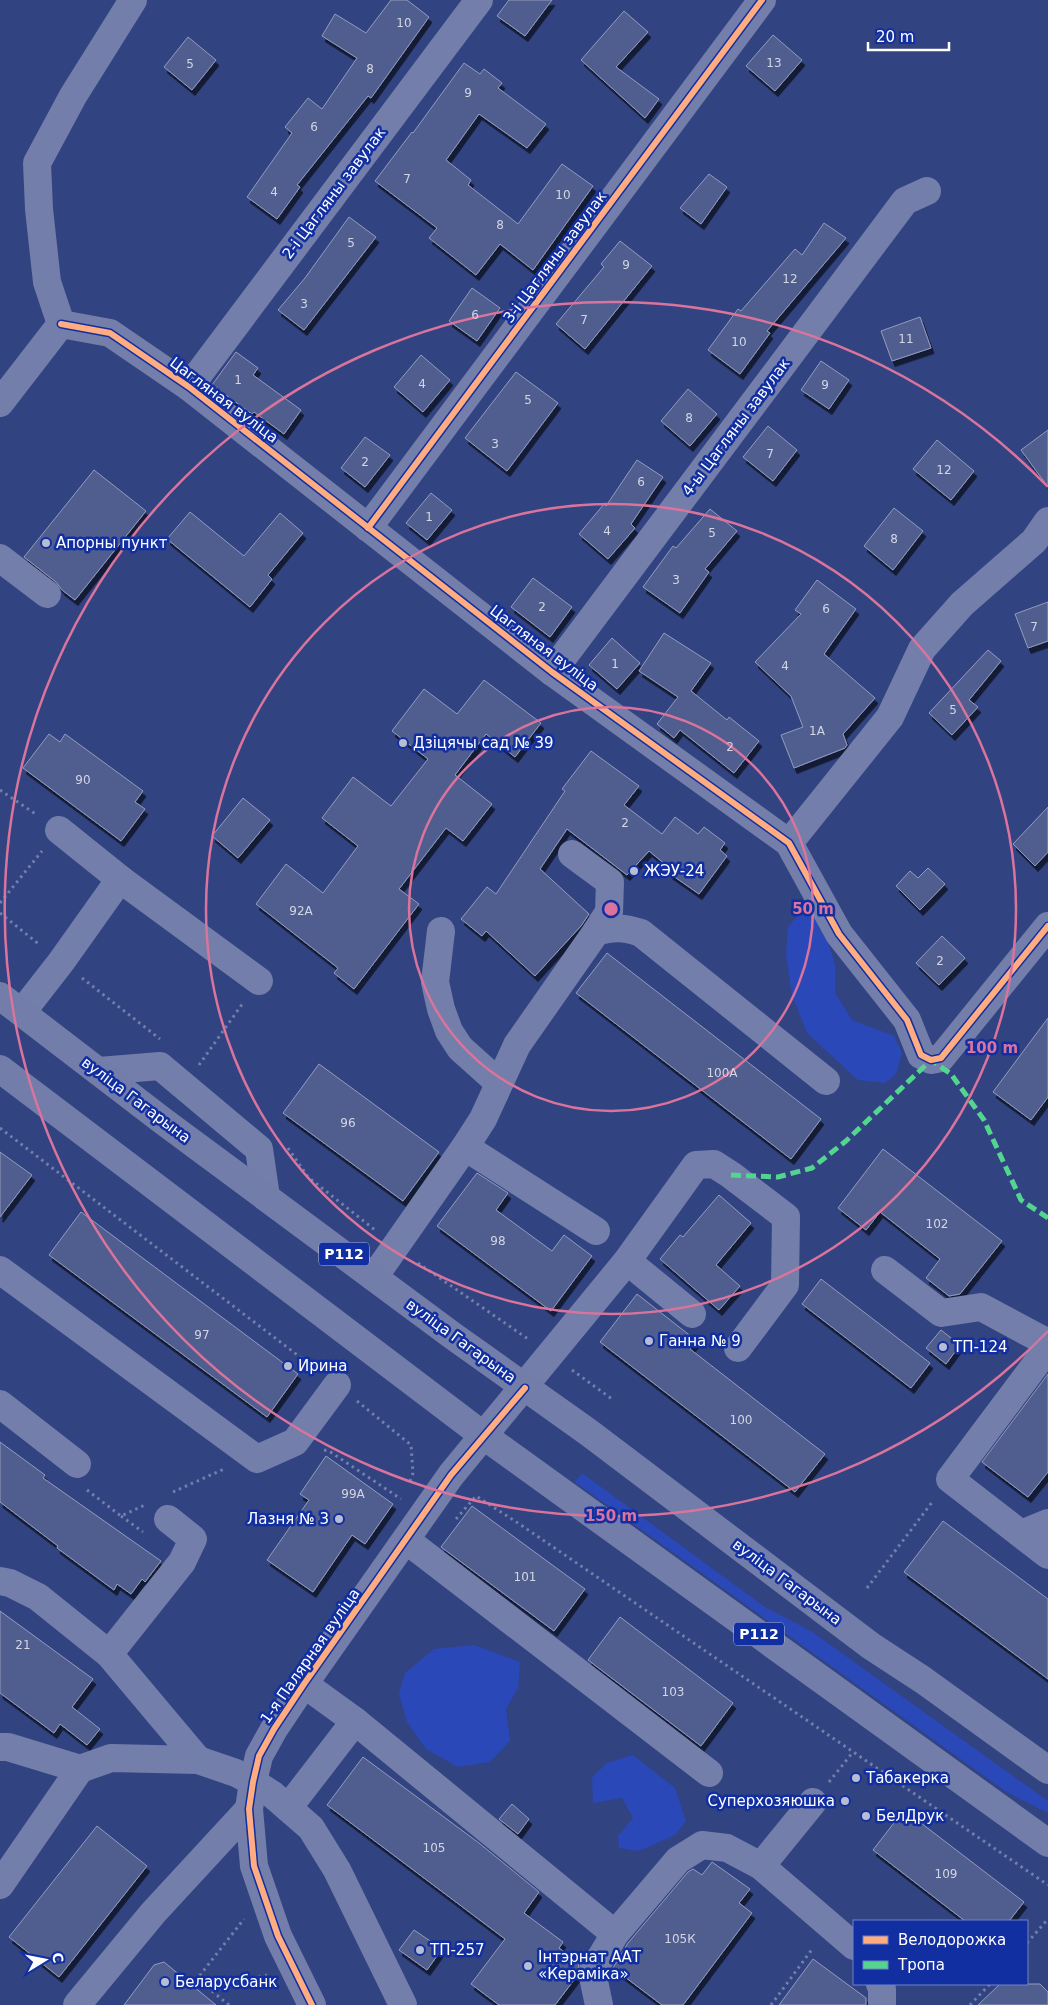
<svg xmlns="http://www.w3.org/2000/svg" width="1048" height="2005" font-family="'DejaVu Sans',sans-serif">
<style>
.green{fill:#2a48b7}
.building{fill:#505d8f;stroke:#939cbe;filter:url(#shadow)}
.lines{fill:none;stroke-linecap:round;stroke-linejoin:round}
.path{stroke:#737eaa;stroke-width:3;stroke-dasharray:2.5 4;stroke-linecap:butt}
.minor{stroke:#737eaa;stroke-width:28}
.major{stroke:#727da9;stroke-width:28}
.quiet{stroke:#53d58f;stroke-width:5;stroke-dasharray:10 5;stroke-linecap:butt}
.cycleway-casing{stroke:#122fa1;stroke-width:9}
.cycleway{stroke:#ffac80;stroke-width:6}
.ring{fill:none;stroke:#da749d;stroke-width:2.5}
.poi-dot{fill:#b7bdd3;stroke:#122fa1;stroke-width:2}
.labels{text-anchor:middle;dominant-baseline:central;stroke-width:5;stroke-linejoin:round;paint-order:stroke}
.number-label{font-size:12px;fill:#d3d6e3}
.shield{fill:#122fa1;stroke:#b8c1e3;stroke-width:1}
.shield-label{font-size:14px;font-weight:bold;fill:#fff}
.street-label{font-size:15px;fill:#fff;stroke:#122fa1}
.poi-label{font-size:15px;fill:#fff;stroke:#122fa1;text-anchor:start}
.centre{fill:#da749d;stroke:#122fa1;stroke-width:2.5}
.ring-label{font-size:15px;text-anchor:middle;font-weight:bold;fill:#da749d;stroke:#122fa1;stroke-width:5;stroke-linejoin:round;paint-order:stroke}
</style>
<defs>
<filter id="shadow"><feDropShadow dx="3" dy="5.5" stdDeviation="0" flood-color="#0009"/></filter>
</defs>
<rect width="100%" height="100%" fill="#324381"/>
<g class="green">
<polygon points="810,914 822,923 835,964 835,993 852,1020 894,1036 902,1053 896,1074 885,1083 858,1080 807,1033 792,995 786,955 788,927 797,916"/>
<polygon points="582,1473 765,1607 811,1631 1048,1801 1048,1813 1005,1791 575,1482"/>
<polygon points="474,1645 520,1662 518,1688 506,1709 510,1741 490,1762 458,1767 426,1749 407,1722 399,1694 405,1673 434,1649"/>
<polygon points="633,1755 675,1788 686,1821 675,1835 639,1851 619,1848 618,1836 633,1818 622,1798 593,1803 592,1777 607,1763"/>
</g>
<g class="building">
<polygon points="391,0 407,0 429,17 371,98 368,96 297,185 300,187 277,219 247,197 292,133 285,127 308,98 322,109 357,58 322,36 335,14 366,33"/>
<polygon points="509,0 552,0 525,36 497,16"/>
<polygon points="624,11 648,32 616,67 659,99 645,118 581,60"/>
<polygon points="773,35 802,60 775,91 746,66"/>
<polygon points="188,37 216,60 192,90 164,67"/>
<polygon points="464,63 480,74 484,69 502,83 498,88 546,124 527,148 479,114 446,160 471,180 468,185 518,224 562,164 593,186 533,270 500,244 476,275 429,238 437,228 375,181 412,132 413,133"/>
<polygon points="709,174 727,187 701,224 680,208"/>
<polygon points="349,217 376,237 304,330 278,310 305,278"/>
<polygon points="824,223 846,238 767,331 770,333 740,374 708,350 738,309 741,311 795,249 802,255"/>
<polygon points="620,241 652,266 585,349 556,324 604,267 601,264"/>
<polygon points="472,288 500,308 477,341 449,321"/>
<polygon points="920,317 931,348 892,361 881,331"/>
<polygon points="236,352 258,368 253,375 301,410 284,434 254,412 252,414 212,385"/>
<polygon points="421,355 450,380 423,412 394,387"/>
<polygon points="821,361 849,380 829,409 801,390"/>
<polygon points="516,372 558,403 507,471 465,438"/>
<polygon points="688,389 717,414 690,446 661,421"/>
<polygon points="768,426 797,450 773,481 743,457"/>
<polygon points="1048,430 1048,487 1021,450"/>
<polygon points="365,437 390,455 365,487 341,468"/>
<polygon points="937,440 974,471 951,500 913,469"/>
<polygon points="637,460 663,477 631,524 635,528 608,559 579,534 604,504 606,506"/>
<polygon points="94,470 146,511 75,600 62,590 56,582 24,557"/>
<polygon points="431,493 452,510 427,540 406,523"/>
<polygon points="894,508 923,531 893,570 864,546"/>
<polygon points="710,509 737,531 705,569 709,572 680,613 643,587 673,546 676,548"/>
<polygon points="190,512 244,556 280,513 303,533 268,575 272,579 250,607 167,539"/>
<polygon points="533,578 572,607 550,637 511,607"/>
<polygon points="817,580 856,609 824,654 875,698 843,734 847,745 845,748 794,768 781,735 803,727 791,696 755,662 801,614 795,610"/>
<polygon points="1048,602 1048,641 1028,648 1015,614"/>
<polygon points="664,633 711,663 691,691 727,720 729,717 759,741 734,773 680,730 674,738 657,724 678,697 639,671"/>
<polygon points="612,638 640,663 617,689 589,665"/>
<polygon points="988,650 1001,661 969,700 978,707 952,735 929,713"/>
<polygon points="484,680 541,723 515,757 486,734 455,775 492,804 463,841 446,828 399,889 419,904 354,989 334,973 338,968 256,904 286,864 323,893 358,846 322,818 353,777 391,806 428,759 392,731 424,689 457,714"/>
<polygon points="49,734 60,742 65,734 143,791 135,802 145,809 121,841 23,768"/>
<polygon points="591,751 639,786 624,805 662,834 675,817 698,834 704,827 725,843 720,850 727,856 699,894 669,873 672,870 649,851 627,875 567,829 540,869 589,914 581,926 535,976 486,931 482,936 461,919 487,887 496,894 565,791 562,789"/>
<polygon points="243,798 270,820 238,858 212,836"/>
<polygon points="1048,807 1048,852 1035,866 1013,844"/>
<polygon points="928,868 945,884 920,910 896,886 910,871 918,878"/>
<polygon points="942,936 965,958 939,985 916,963"/>
<polygon points="607,953 821,1119 791,1159 576,993"/>
<polygon points="1048,1018 1048,1097 1031,1120 993,1092"/>
<polygon points="319,1064 439,1152 403,1201 283,1113"/>
<polygon points="883,1149 1002,1241 960,1294 949,1296 926,1278 940,1259 880,1212 866,1230 838,1208"/>
<polygon points="0,1152 32,1175 0,1217"/>
<polygon points="477,1173 508,1193 496,1210 552,1251 564,1235 592,1256 551,1311 437,1226"/>
<polygon points="719,1195 751,1223 716,1265 740,1286 719,1310 660,1259 680,1235 683,1237"/>
<polygon points="81,1212 298,1374 267,1417 49,1255"/>
<polygon points="821,1279 930,1363 911,1388 802,1304"/>
<polygon points="637,1294 697,1341 690,1349 825,1454 795,1492 600,1342"/>
<polygon points="941,1330 960,1345 946,1364 926,1348"/>
<polygon points="1048,1374 1048,1472 1028,1497 982,1462"/>
<polygon points="0,1442 45,1475 43,1478 161,1561 145,1582 142,1579 131,1594 117,1584 114,1590 57,1548 58,1546 0,1502"/>
<polygon points="326,1456 393,1504 365,1544 352,1535 313,1592 267,1560 309,1500 300,1494"/>
<polygon points="472,1506 585,1589 554,1631 441,1547"/>
<polygon points="943,1521 1048,1599 1048,1679 904,1572"/>
<polygon points="0,1611 93,1679 72,1707 100,1729 87,1745 60,1724 54,1733 0,1693"/>
<polygon points="620,1617 733,1703 701,1746 588,1660"/>
<polygon points="363,1757 479,1843 539,1892 524,1913 563,1942 559,1948 579,1963 577,1976 555,2005 499,2005 471,1984 505,1939 327,1805"/>
<polygon points="512,1804 529,1819 518,1834 499,1819"/>
<polygon points="904,1810 1024,1902 1009,1921 965,1921 873,1850"/>
<polygon points="97,1826 147,1866 59,1977 9,1937"/>
<polygon points="712,1862 750,1889 739,1903 752,1913 683,2005 662,2005 613,1968 628,1943 688,1872 693,1869 702,1875"/>
<polygon points="414,1930 442,1949 427,1970 399,1950"/>
<polygon points="813,1959 866,1998 866,2005 779,2005"/>
<polygon points="164,1962 216,2005 124,2005 154,1965"/>
<polygon points="1000,1984 1040,1984 1048,1992 1048,2005 978,2005"/>
</g>
<g class="lines">
<g class="path">
<polyline points="0,790 37,815"/>
<polyline points="0,903 42,851"/>
<polyline points="0,913 40,945"/>
<polyline points="82,978 160,1039"/>
<polyline points="199,1065 243,1003"/>
<polyline points="0,1128 317,1370"/>
<polyline points="288,1148 308,1177 375,1230"/>
<polyline points="418,1263 528,1339"/>
<polyline points="572,1370 612,1399"/>
<polyline points="357,1401 411,1445 413,1473 409,1484"/>
<polyline points="324,1450 329,1451 401,1499"/>
<polyline points="87,1490 121,1516 145,1505"/>
<polyline points="173,1492 224,1469"/>
<polyline points="121,1516 143,1532"/>
<polyline points="456,1519 476,1496 518,1523 1048,1885"/>
<polyline points="867,1588 933,1501"/>
<polyline points="829,1782 853,1752"/>
<polyline points="1027,1943 1048,1919"/>
<polyline points="208,1988 267,1975"/>
<polyline points="229,2005 197,1979 244,1919"/>
<polyline points="771,2005 813,1948"/>
<polyline points="970,2005 990,1984"/>
</g>
<g class="minor">
<polyline points="61,324 110,333 189,387 552,672 789,843 839,934 907,1020 921,1055 931,1060 941,1058 1048,926"/>
<polyline points="189,387 479,0"/>
<polyline points="0,403 61,324 47,282 39,209 37,163 73,96 133,0"/>
<polyline points="368,528 762,0"/>
<polyline points="0,558 47,594"/>
<polyline points="552,672 905,201 927,191"/>
<polyline points="789,843 890,717 922,649 962,604 1034,541 1048,521"/>
<polyline points="572,854 610,882 609,912 596,932"/>
<polyline points="120,879 259,981"/>
<polyline points="441,931 435,982 441,1009 449,1031 460,1048 499,1083"/>
<polyline points="22,1012 61,962 120,879 59,830"/>
<polyline points="99,1071 160,1066 259,1149 266,1197"/>
<polyline points="465,1147 596,1231"/>
<polyline points="627,1261 692,1314"/>
<polyline points="0,1270 257,1459 295,1442 337,1385"/>
<polyline points="885,1270 941,1313 981,1307 1048,1343"/>
<path d="M374 1277 465 1147 483 1119 517 1045 596 932C613 927 624 927 641 933L826 1081"/>
<polyline points="1048,1348 950,1479 1048,1555"/>
<polyline points="0,1404 77,1464"/>
<polyline points="1021,1534 1048,1523"/>
<polyline points="406,1540 709,1773"/>
<polyline points="0,1581 10,1583 38,1597 109,1654 198,1760"/>
<polyline points="109,1654 182,1562 193,1539 168,1519"/>
<polyline points="304,1684 355,1721 615,1934"/>
<polyline points="0,1747 8,1747 80,1769"/>
<polyline points="288,1808 355,1721"/>
<polyline points="761,1866 813,1802"/>
<polyline points="0,1885 80,1769 111,1758 198,1760 236,1773 253,1782 273,1795 311,1828 337,1870 403,2005"/>
<polyline points="880,1984 882,1989 882,2005"/>
<polyline points="77,2005 153,1913 249,1809"/>
<polyline points="312,2005 278,1936 254,1866 249,1809 253,1782 259,1756 274,1729 304,1684 451,1475 627,1261 696,1165 714,1164 731,1175 786,1217 785,1285 738,1348"/>
<polyline points="599,2005 592,1972 615,1934 678,1860 702,1845 727,1848 761,1866 854,1946"/>
</g>
<g class="major">
<polyline points="0,996 163,1121 453,1336 588,1432 871,1646 923,1680 1048,1770"/>
<polyline points="0,1069 484,1436 1048,1843"/>
</g>
<polyline class="quiet" points="731,1175 778,1177 812,1168 846,1141 931,1060 951,1074 984,1120 1021,1200 1048,1218"/>
<g class="cycleway-casing">
<g id="cycleway">
<polyline points="61,324 110,333 189,387 552,672 789,843 839,934 907,1020 921,1055 931,1060 941,1058 1048,926"/>
<polyline points="368,528 762,0"/>
<polyline points="312,2005 278,1936 254,1866 249,1809 253,1782 259,1756 274,1729 304,1684 451,1475 525,1388"/>
</g>
</g>
<use href="#cycleway" class="cycleway"/>
</g>
<g class="ring">
<circle cx="611" cy="909" r="202"/>
<circle cx="611" cy="909" r="405"/>
<path d="M1048 1331A607 607 0 1 1 1048 487"/>
</g>
<g class="poi-dot">
<circle cx="46" cy="543" r="5"/>
<circle cx="403" cy="743" r="5"/>
<circle cx="634" cy="871" r="5"/>
<circle cx="649" cy="1341" r="5"/>
<circle cx="943" cy="1347" r="5"/>
<circle cx="288" cy="1366" r="5"/>
<circle cx="339" cy="1519" r="5"/>
<circle cx="856" cy="1778" r="5"/>
<circle cx="845" cy="1801" r="5"/>
<circle cx="866" cy="1816" r="5"/>
<circle cx="420" cy="1950" r="5"/>
<circle cx="528" cy="1966" r="5"/>
<circle cx="165" cy="1982" r="5"/>
</g>
<g class="labels">
<g class="number-label">
<text x="404" y="23">10</text>
<text x="774" y="63">13</text>
<text x="190" y="64">5</text>
<text x="370" y="69">8</text>
<text x="468" y="93">9</text>
<text x="314" y="127">6</text>
<text x="407" y="179">7</text>
<text x="274" y="192">4</text>
<text x="563" y="195">10</text>
<text x="500" y="225">8</text>
<text x="351" y="243">5</text>
<text x="626" y="265">9</text>
<text x="790" y="279">12</text>
<text x="304" y="304">3</text>
<text x="475" y="315">6</text>
<text x="584" y="320">7</text>
<text x="906" y="339">11</text>
<text x="739" y="342">10</text>
<text x="238" y="380">1</text>
<text x="422" y="384">4</text>
<text x="825" y="385">9</text>
<text x="528" y="400">5</text>
<text x="689" y="418">8</text>
<text x="495" y="444">3</text>
<text x="770" y="454">7</text>
<text x="365" y="462">2</text>
<text x="944" y="470">12</text>
<text x="641" y="482">6</text>
<text x="429" y="517">1</text>
<text x="607" y="531">4</text>
<text x="712" y="533">5</text>
<text x="894" y="539">8</text>
<text x="676" y="580">3</text>
<text x="542" y="607">2</text>
<text x="826" y="609">6</text>
<text x="1034" y="627">7</text>
<text x="615" y="664">1</text>
<text x="785" y="666">4</text>
<text x="953" y="710">5</text>
<text x="817" y="731">1А</text>
<text x="730" y="747">2</text>
<text x="83" y="780">90</text>
<text x="625" y="823">2</text>
<text x="301" y="911">92А</text>
<text x="940" y="961">2</text>
<text x="722" y="1073">100А</text>
<text x="348" y="1123">96</text>
<text x="937" y="1224">102</text>
<text x="498" y="1241">98</text>
<text x="202" y="1335">97</text>
<text x="741" y="1420">100</text>
<text x="353" y="1494">99А</text>
<text x="525" y="1577">101</text>
<text x="23" y="1645">21</text>
<text x="673" y="1692">103</text>
<text x="434" y="1848">105</text>
<text x="946" y="1874">109</text>
<text x="680" y="1939">105К</text>
</g>
<g class="shield">
<rect x="319" y="1242.5" width="50" height="23" rx="4"/>
<rect x="734" y="1622.5" width="50" height="23" rx="4"/>
</g>
<g class="shield-label">
<text x="344" y="1254">Р112</text>
<text x="759" y="1634">Р112</text>
</g>
<g class="street-label">
<text transform="translate(334 193) rotate(-53)">2-і Цагляны завулак</text>
<text transform="translate(555 257) rotate(-53)">3-і Цагляны завулак</text>
<text transform="translate(224 400) rotate(37)">Цагляная вуліца</text>
<text transform="translate(736 427) rotate(-53)">4-ы Цагляны завулак</text>
<text transform="translate(544 648) rotate(37)">Цагляная вуліца</text>
<text transform="translate(136 1100) rotate(37)">вуліца Гагарына</text>
<text transform="translate(461 1341) rotate(36)">вуліца Гагарына</text>
<text transform="translate(787 1582) rotate(37)">вуліца Гагарына</text>
<text transform="translate(310 1656) rotate(-55)">1-я Палярная вуліца</text>
</g>
<g class="poi-label">
<text x="56" y="543">Апорны пункт</text>
<text x="413" y="743">Дзіцячы сад № 39</text>
<text x="644" y="871">ЖЭУ-24</text>
<text x="659" y="1341">Ганна № 9</text>
<text x="953" y="1347">ТП-124</text>
<text x="298" y="1366">Ирина</text>
<text x="329" y="1519" text-anchor="end">Лазня № 3</text>
<text x="866" y="1778">Табакерка</text>
<text x="835" y="1801" text-anchor="end">Суперхозяюшка</text>
<text x="876" y="1816">БелДрук</text>
<text x="430" y="1950">ТП-257</text>
<text x="538" y="1957">Інтэрнат ААТ<tspan x="538" dy="17">«Кераміка»</tspan></text>
<text x="175" y="1982">Беларусбанк</text>
</g>
</g>
<circle cx="611" cy="909" r="8" class="centre"/>
<g class="ring-label">
<text x="813" y="914">50 m</text>
<text x="992" y="1053">100 m</text>
<text x="611" y="1521">150 m</text>
</g>
<rect x="853" y="1920" width="175" height="65" fill="#122fa1" stroke="#7182c7"/>
<rect x="863" y="1936" width="25" height="8" fill="#ffac80" stroke="#7182c7"/>
<text x="898" y="1945" font-size="15" fill="#ffffff">Велодорожка</text>
<rect x="863" y="1961" width="25" height="8" fill="#53d58f" stroke="#7182c7"/>
<text x="898" y="1970" font-size="15" fill="#ffffff">Тропа</text>
<g transform="translate(45 1960) rotate(80)" stroke="#122fa1" stroke-width="4" paint-order="stroke">
<path d="M0-4L9 19L0 12L-9 19Z" fill="#ffffff"/>
<text y="-8" font-size="14" font-weight="bold" text-anchor="middle" fill="#ffffff">С</text>
</g>
<path d="M868 42v8h81v-8" fill="none" stroke="#ffffff" stroke-width="2.5"/>
<text x="876" y="42" font-size="15" fill="#ffffff" stroke="#122fa1" stroke-width="4" paint-order="stroke">20 m</text>
</svg>
